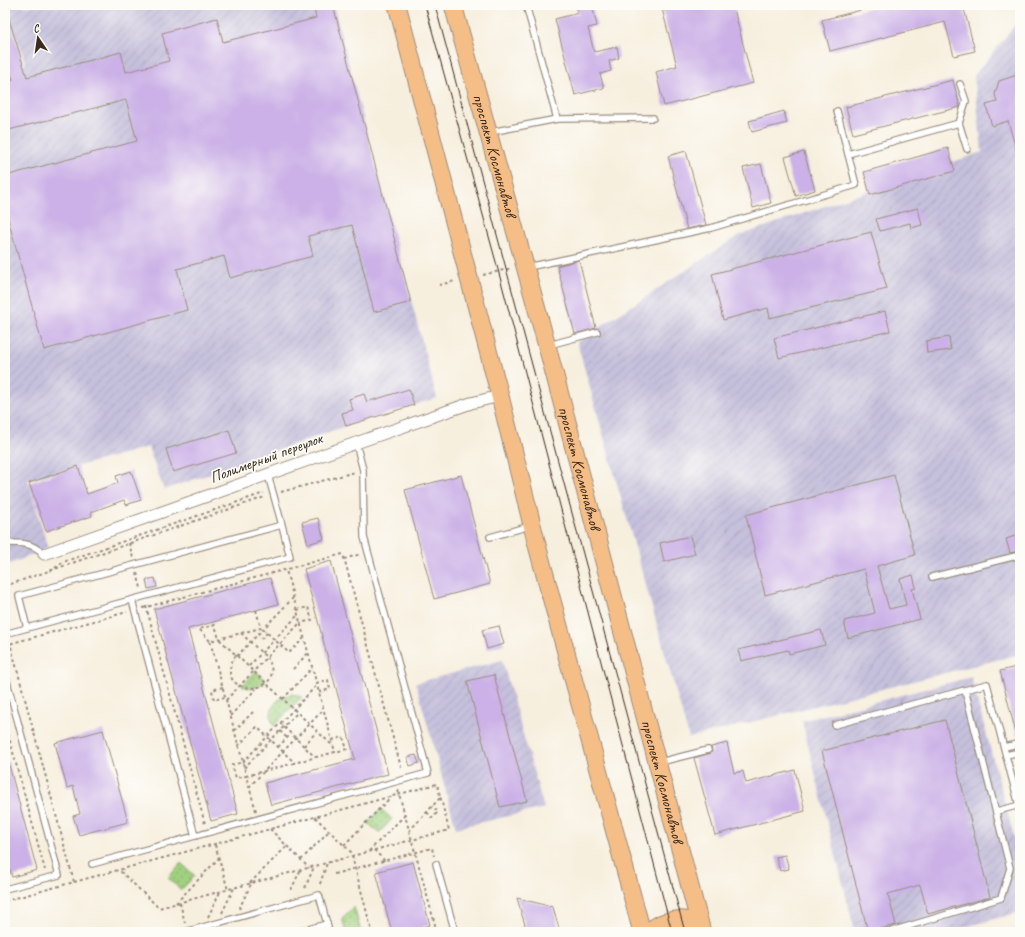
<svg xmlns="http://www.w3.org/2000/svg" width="1025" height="937" font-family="Caveat,sans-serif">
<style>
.industrial{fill:url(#industrial-furrows)}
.grass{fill:url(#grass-dots);stroke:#6e7e4f}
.building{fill:#cbb1e7}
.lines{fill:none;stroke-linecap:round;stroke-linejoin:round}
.service-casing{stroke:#998c7e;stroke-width:8}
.minor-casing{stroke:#998c7e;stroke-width:13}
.primary-casing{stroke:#998c7e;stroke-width:19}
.path{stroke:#998c7e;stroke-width:2;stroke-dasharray:3 3;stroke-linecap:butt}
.service{stroke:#fff;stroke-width:5.5}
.minor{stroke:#fff;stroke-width:11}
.primary{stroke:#f6be87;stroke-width:17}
.tram{stroke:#3b2a1e;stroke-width:1}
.labels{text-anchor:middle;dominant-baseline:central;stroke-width:3.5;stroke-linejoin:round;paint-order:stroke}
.street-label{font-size:16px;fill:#3b2a1e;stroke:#fdfcf7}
</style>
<defs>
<pattern id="industrial-furrows" width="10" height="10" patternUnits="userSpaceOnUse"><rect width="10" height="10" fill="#c5c0db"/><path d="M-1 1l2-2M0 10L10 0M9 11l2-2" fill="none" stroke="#aaa5bc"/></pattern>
<pattern id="grass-dots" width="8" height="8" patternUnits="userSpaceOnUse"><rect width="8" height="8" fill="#a0d180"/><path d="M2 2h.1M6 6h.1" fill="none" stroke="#84aa68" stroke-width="1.8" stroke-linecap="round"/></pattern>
</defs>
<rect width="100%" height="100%" fill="#fdfcf7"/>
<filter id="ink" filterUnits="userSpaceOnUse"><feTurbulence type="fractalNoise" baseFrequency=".025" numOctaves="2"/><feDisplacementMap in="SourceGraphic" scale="8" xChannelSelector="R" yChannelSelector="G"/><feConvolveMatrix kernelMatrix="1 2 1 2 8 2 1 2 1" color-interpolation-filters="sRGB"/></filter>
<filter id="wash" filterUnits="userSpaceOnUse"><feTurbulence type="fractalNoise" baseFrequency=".012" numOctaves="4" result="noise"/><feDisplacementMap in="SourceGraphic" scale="16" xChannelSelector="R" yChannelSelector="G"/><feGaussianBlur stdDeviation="0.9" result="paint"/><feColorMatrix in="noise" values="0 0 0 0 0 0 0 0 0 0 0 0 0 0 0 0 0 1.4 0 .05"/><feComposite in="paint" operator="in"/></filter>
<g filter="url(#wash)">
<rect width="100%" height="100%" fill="#f7efde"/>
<g class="industrial">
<polygon points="333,5 437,398 346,426 164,490 148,447 28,480 48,548 5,566 5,73 26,64 9,17 23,64 5,70 5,6"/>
<polygon points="1020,19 1020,654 689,738 577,342 738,236 982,152 974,76"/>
<polygon points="502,660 544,808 456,828 416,683"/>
<polygon points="971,677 1020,859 1020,912 947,932 855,932 802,721"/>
</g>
<g class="grass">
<path d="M256 671 266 681C259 688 251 690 242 686Z"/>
<path d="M293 694 302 697 274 726C265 710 277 696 293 694Z"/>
<polygon points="381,809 392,819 379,833 368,823"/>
<polygon points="181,863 195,876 181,890 168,878"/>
<polygon points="354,907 361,932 346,932 342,918"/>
</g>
<g id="blocks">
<g class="building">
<polygon points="313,5 333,5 411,302 374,312 352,225 308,236 313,256 230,278 224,256 177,269 187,310 44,350 5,208 5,176 137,141 126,100 5,131 5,83 13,80 5,54 5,14 7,13 27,77 121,52 126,72 169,61 162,33 217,18 223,42 316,18"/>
<polygon points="576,5 592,5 597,26 588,28 594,52 617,47 619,58 609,61 611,71 600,74 604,88 575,95 555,19 578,13"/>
<polygon points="661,5 733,5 753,83 664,106 656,72 677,66"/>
<polygon points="881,5 963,5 975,51 954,56 945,22 830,51 822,20"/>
<polygon points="1020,74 1020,152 1017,153 1008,121 992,126 986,105 997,102 995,94 999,81"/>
<polygon points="953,80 960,107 853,134 846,107"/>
<polygon points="784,111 787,123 752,132 749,121"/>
<polygon points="948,148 955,171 870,195 864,172"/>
<polygon points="686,151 706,225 687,229 668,156"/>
<polygon points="804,152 815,190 796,196 785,157"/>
<polygon points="761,164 771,203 753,208 743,168"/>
<polygon points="918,208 922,225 911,228 910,223 880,231 876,219"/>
<polygon points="871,232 887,289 770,318 768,308 723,320 712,274"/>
<polygon points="579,260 596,328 575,334 557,266"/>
<polygon points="885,311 890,331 779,358 774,338"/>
<polygon points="949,337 951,350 927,353 926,341"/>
<polygon points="409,389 414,405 346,426 342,413 353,410 349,399 364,394 367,402"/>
<polygon points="229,430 236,453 173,472 166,449"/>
<polygon points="78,466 87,494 118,483 116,476 131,471 141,500 126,505 124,500 91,512 92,516 46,531 29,483"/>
<polygon points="461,475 490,584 434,599 405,490"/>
<polygon points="894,475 915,555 877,566 889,609 906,605 900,579 913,575 916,588 912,589 920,619 848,638 844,621 875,613 864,569 765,595 746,515"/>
<polygon points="318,518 324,539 308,544 302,522"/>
<polygon points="1018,535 1020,551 1010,553 1006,539"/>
<polygon points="690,536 695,554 664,562 660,543"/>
<polygon points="331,561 388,774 271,805 265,783 355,759 304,569"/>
<polygon points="155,578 157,587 148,589 146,580"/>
<polygon points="270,578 278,604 188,629 238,814 211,821 154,609"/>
<polygon points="499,626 504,644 487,649 482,630"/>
<polygon points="821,630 825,645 789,654 788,650 741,661 738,650"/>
<polygon points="1020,666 1020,737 1017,737 1000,671"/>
<polygon points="494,675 527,801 500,807 467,681"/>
<polygon points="945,720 990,897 928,914 920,885 888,894 896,925 868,932 822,751"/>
<polygon points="103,730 128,822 79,835 73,816 80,814 73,786 67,788 55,743"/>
<polygon points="727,743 734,773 743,771 746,783 795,770 805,811 715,835 694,758 711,753 712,751 711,747"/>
<polygon points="416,755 419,763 410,766 407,757"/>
<polygon points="8,761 37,870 12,877 5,852 5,762"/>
<polygon points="785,855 789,869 780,871 776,857"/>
<polygon points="413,862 430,925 404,932 392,932 376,872"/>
<polygon points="517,898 553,907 560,932 527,932"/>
</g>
</g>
</g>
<g filter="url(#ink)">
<use href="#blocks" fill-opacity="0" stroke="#998c7e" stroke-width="1"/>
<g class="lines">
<g class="service-casing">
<g id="service">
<polyline points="526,5 557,119"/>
<polyline points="960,84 966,101 959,123 967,149"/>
<polyline points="491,132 557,119 653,118"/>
<polyline points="848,154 959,123"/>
<polyline points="528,267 711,228 856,185 837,111"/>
<polyline points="549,345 597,332"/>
<polyline points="268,475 282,525 19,596 27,628 290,557 282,525"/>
<path d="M5 537 8 543C23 543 32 543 44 554"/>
<polyline points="490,537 530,526"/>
<polyline points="932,577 1020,555"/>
<polyline points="132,600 195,836"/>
<polyline points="5,634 27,628"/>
<polyline points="5,674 59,875 5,889"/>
<polyline points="835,725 987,684 1019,805"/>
<polyline points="1004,747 1018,744"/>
<polyline points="1006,755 1020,752"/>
<polyline points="660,762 708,750"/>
<polyline points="997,811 1020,805"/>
<polyline points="92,864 428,773 364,537 363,470 356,443"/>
<polyline points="436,864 455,932"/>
<polyline points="327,924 329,932"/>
<polyline points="185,932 319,895 327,924 297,932"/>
<polyline points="889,932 1001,898 1010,868 965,690"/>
</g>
</g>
<g class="minor-casing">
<polyline id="minor" points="44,554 356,443 471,403 500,396"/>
</g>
<g class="primary-casing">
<g id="primary">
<polyline points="397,5 500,396 538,549 642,932"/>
<path id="s1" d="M453 5 547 346 702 932"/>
<path d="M649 932C663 918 682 918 699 922"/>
</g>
</g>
<g class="path">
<polyline points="483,275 512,268"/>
<polyline points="439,285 455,281"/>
<polyline points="281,492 355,472"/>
<polyline points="129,543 133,558"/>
<polyline points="344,559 361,554"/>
<polyline points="55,568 63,562 264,493"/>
<polyline points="137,573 141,588"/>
<polyline points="5,586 265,497"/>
<polyline points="146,606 205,824"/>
<polyline points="143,608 343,554 402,771"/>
<polyline points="256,610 261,628 210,641 243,762 246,776 236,778 232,765 243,762 317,685"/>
<polyline points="297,610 308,607 312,620 300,623"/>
<polyline points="263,629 289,653 304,638"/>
<polyline points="241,633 267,658"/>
<polyline points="261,639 267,633"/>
<polyline points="210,641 199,629 215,625 219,639 333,746"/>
<polyline points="5,645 127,612"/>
<path d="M236 655C207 697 292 700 267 657"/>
<polyline points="237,656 293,598"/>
<polyline points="249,666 298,615"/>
<polyline points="293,669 308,653"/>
<polyline points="316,683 328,680 330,689 319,692"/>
<polyline points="223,687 212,690 214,700 225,697"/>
<polyline points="283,699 312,668"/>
<polyline points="226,700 300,623"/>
<polyline points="230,716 256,689"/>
<polyline points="5,723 45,870"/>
<polyline points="280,723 315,757"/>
<polyline points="234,731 253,712"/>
<polyline points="280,731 287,738"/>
<polyline points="332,740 343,737 347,749 335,752"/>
<polyline points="238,746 257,727 295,763"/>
<polyline points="304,746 317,731"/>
<polyline points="278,747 291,734"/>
<polyline points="244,768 297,713"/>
<polyline points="249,787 323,710"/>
<polyline points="398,790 437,932"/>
<polyline points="256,811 246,776 335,752 286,570"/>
<polyline points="427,812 432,818 438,812 432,806"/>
<polyline points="315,817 354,855"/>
<polyline points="270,829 309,868"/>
<polyline points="409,831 440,798"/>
<polyline points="215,845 228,890"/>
<polyline points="344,845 391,797"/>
<polyline points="374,850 385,861"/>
<polyline points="369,851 405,815"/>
<polyline points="352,856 372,932"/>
<polyline points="301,860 329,831"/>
<polyline points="334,874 432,848 434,856"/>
<polyline points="74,882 437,784 449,830 159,908 119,870"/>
<polyline points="250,883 287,846"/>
<polyline points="320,884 327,863"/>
<polyline points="305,888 314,867"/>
<polyline points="291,890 300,871"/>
<polyline points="5,901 74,882 10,643"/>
<polyline points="176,903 219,858"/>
<polyline points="180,903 185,923"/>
<polyline points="239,909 251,884"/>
<polyline points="222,913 234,888"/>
<polyline points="208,917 220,892"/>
<polyline points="113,928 115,932"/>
</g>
<use href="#service" class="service"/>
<use href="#minor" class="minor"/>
<use href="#primary" class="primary"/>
<g class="tram">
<polyline points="425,5 496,262 672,932"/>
<polyline points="435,5 685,932"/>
</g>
</g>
</g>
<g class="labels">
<g class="street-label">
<text stroke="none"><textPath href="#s1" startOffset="156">проспект Космонавтов</textPath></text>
<text transform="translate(266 458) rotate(-20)">Полимерный переулок</text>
<text stroke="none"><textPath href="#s1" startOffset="480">проспект Космонавтов</textPath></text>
<text stroke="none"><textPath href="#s1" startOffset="804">проспект Космонавтов</textPath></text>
</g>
</g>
<rect width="1025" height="937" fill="none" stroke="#fdfcf7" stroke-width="20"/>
<g transform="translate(38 38) rotate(347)" stroke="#fdfcf7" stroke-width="3" paint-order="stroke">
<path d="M0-3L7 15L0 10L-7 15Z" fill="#3b2a1e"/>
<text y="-6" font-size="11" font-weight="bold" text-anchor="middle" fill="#3b2a1e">С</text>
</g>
</svg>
